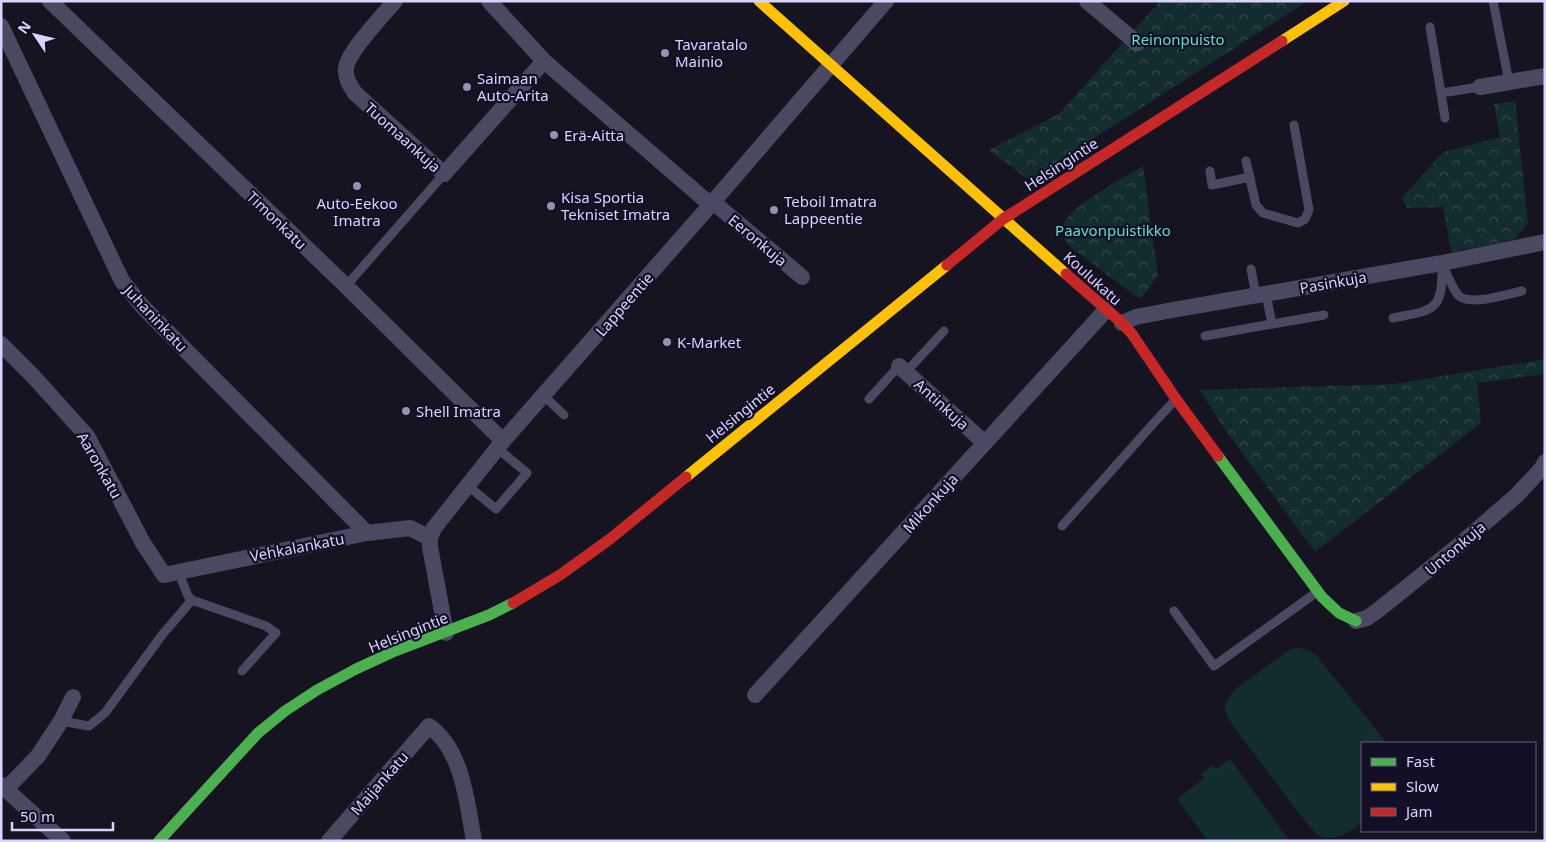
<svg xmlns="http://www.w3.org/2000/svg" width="1546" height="842" font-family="'Noto Sans',sans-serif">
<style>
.forest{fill:url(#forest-crowns)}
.garden{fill:#132c2d}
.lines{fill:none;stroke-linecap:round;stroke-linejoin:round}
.lane{stroke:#4a4962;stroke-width:9}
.street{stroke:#4a4962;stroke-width:16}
.fast{stroke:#4caf50;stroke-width:11}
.slow{stroke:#ffc107;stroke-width:11}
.jam{stroke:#c62828;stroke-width:11}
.poi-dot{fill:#9591b1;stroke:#130f26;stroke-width:2}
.labels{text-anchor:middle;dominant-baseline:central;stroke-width:4.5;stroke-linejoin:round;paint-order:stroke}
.park-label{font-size:15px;fill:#5fe0c0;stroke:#130f26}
.poi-label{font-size:15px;fill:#d9d4ff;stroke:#130f26;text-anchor:start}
.street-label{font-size:15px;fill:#d9d4ff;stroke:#130f26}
</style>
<defs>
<pattern id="forest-crowns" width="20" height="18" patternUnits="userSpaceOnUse" patternTransform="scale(1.25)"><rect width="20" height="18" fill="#132c2d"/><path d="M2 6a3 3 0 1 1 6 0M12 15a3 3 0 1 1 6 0" fill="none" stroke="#354a4c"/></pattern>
</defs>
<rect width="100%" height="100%" fill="#161421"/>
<g class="forest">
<polygon points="1160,1 1308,1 1029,180 989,150 1059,114"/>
<polygon points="1515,101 1528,223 1514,240 1451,252 1443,207 1407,208 1402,198 1443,152 1500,137 1494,104"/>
<path d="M1143 166 1158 276 1141 298 1137 297 1069 246C1064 239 1060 230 1065 221 1074 205 1126 176 1143 166Z"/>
<polygon points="1545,359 1545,374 1477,383 1481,423 1315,552 1223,427 1200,390 1394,384"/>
</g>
<g class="garden">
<path d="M1297 648 1307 649 1316 655 1387 743H1362V823C1352 830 1335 842 1322 837 1318 836 1315 832 1312 830L1235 729 1227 716 1224 706 1234 690 1289 650Z"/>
<polygon points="1230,759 1290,841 1208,841 1177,799 1204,778 1201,774 1213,765 1216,769"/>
</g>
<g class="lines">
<g class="lane">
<polyline points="1493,1 1509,82"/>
<polyline points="1430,27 1441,93 1480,87"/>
<polyline points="1441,93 1445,118"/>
<polyline points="1246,161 1256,205 1263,213 1298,223 1305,219 1309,210 1294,125"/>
<polyline points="1210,171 1212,185 1250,177"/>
<path d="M1442 263C1447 274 1451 286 1458 295 1469 307 1508 294 1522 291"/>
<polyline points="1251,269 1256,296"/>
<polyline points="346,286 444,174"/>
<path d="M1393 318C1433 310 1443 312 1442 266"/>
<polyline points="1272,324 1324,315"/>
<polyline points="1205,336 1272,324 1266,294"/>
<polyline points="906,372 944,331"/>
<polyline points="543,395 564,415"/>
<polyline points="869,399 899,366"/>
<polyline points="467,485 496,509 527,473 497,448"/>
<polyline points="1062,526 1152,425 1176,399"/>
<polyline points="178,571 188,596 192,600 266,626 276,633 242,671"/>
<polyline points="1174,611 1214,666 1317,592"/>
<polyline points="61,721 89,726 105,713 162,635 192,600"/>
</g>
<g class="street">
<polyline points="50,1 346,286 503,441"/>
<path d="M395 1C384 14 347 53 346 68 345 78 349 84 355 93L444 174 544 61"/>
<polyline points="489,1 544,61 711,205"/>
<polyline points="1087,1 1137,43"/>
<polyline points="1,26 122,281 142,306 367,533"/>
<polyline points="1480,87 1545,76"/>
<polyline points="713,202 802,277"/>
<polyline points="1122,323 1136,317 1167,311 1442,263 1545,242"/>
<polyline points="1,344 33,376 87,436 143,543 164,575 367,533 410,528 430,538"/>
<polyline points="899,366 985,443"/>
<polyline points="1356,621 1367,618 1377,611 1458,546 1516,496 1542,468 1545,462"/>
<polyline points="446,633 430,547 430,538 434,528 503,441 713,202 886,1"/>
<polyline points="755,695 1106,310"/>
<polyline points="1,785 63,841"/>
<polyline points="6,789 38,756 61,721 73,697"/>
<path d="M329 841 429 726C463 750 467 803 474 841"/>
</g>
<g class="fast">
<polyline points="1218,456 1322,597 1339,613 1356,621"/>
<polyline points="159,841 258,733 285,711 317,690 356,669 395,651 489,615 513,603"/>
</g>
<g class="slow">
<polyline points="759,1 1066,274"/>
<polyline points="1282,41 1344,1"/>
<polyline points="686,477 947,265"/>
</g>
<g class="jam">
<polyline points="947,265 1003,219 1282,41"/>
<polyline points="1066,274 1122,323 1132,334 1176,399 1218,456"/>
<polyline points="513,603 560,575 610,539 686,477"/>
</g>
</g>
<g class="poi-dot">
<circle cx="665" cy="53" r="5"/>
<circle cx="467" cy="87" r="5"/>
<circle cx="554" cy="135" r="5"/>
<circle cx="357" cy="186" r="5"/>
<circle cx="551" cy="206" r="5"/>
<circle cx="774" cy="210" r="5"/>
<circle cx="667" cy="342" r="5"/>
<circle cx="406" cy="411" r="5"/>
</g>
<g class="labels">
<g class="park-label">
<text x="1178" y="39">Reinonpuisto</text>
<text x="1113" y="230">Paavonpuistikko</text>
</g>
<g class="poi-label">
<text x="675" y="44">Tavaratalo<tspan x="675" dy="17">Mainio</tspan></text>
<text x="477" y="78">Saimaan<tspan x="477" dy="17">Auto-Arita</tspan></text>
<text x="564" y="135">Erä-Aitta</text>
<text x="561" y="197">Kisa Sportia<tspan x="561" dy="17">Tekniset Imatra</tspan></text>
<text x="784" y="201">Teboil Imatra<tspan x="784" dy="17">Lappeentie</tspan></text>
<text x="357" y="203" text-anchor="middle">Auto-Eekoo<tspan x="357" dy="17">Imatra</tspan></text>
<text x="677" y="342">K-Market</text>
<text x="416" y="411">Shell Imatra</text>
</g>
<g class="street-label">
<text transform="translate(403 137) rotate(42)">Tuomaankuja</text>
<text transform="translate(1061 164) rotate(-33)">Helsingintie</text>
<text transform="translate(277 220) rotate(44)">Timonkatu</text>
<text transform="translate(758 240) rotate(40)">Eeronkuja</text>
<text transform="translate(1093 278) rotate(42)">Koulukatu</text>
<text transform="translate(1333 282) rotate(-10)">Pasinkuja</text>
<text transform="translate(624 304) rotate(-49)">Lappeentie</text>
<text transform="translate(156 318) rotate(47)">Juhaninkatu</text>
<text transform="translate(942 404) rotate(42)">Antinkuja</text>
<text transform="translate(740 413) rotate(-39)">Helsingintie</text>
<text transform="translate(100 465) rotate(60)">Aaronkatu</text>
<text transform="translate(930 503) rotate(-48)">Mikonkuja</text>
<text transform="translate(297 547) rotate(-11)">Vehkalankatu</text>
<text transform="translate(1455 548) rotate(-40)">Untonkuja</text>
<text transform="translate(408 632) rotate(-22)">Helsingintie</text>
<text transform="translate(379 783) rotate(-49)">Maijankatu</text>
</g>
</g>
<rect width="1546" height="842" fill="none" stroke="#d9d4ff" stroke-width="5"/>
<rect x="1361" y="742" width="175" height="90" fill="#130f26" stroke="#625e7d"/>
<rect x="1371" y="758" width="25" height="8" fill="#4caf50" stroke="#625e7d"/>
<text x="1406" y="767" font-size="15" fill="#d9d4ff">Fast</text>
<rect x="1371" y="783" width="25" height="8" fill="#ffc107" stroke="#625e7d"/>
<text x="1406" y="792" font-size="15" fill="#d9d4ff">Slow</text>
<rect x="1371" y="808" width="25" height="8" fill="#c62828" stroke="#625e7d"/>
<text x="1406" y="817" font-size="15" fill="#d9d4ff">Jam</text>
<g transform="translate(35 35) rotate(305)" stroke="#130f26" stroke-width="4" paint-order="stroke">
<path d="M0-4L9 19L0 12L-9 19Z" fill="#d9d4ff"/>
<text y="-8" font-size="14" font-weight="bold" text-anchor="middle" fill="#d9d4ff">N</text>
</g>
<path d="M12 822v8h101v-8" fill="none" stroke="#d9d4ff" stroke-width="2.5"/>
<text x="20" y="822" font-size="15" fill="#d9d4ff" stroke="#130f26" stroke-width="4" paint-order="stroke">50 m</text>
</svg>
